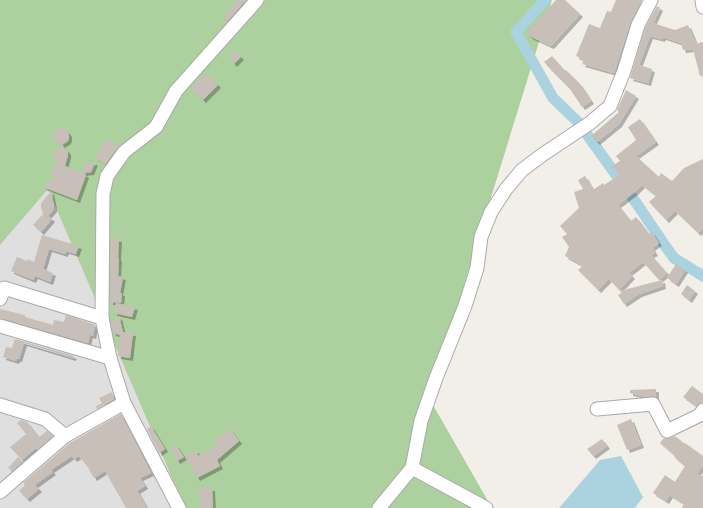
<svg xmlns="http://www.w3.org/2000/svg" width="703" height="508" font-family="Jost,sans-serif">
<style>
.residential{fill:#e0dfdf}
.forest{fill:#add19e}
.water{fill:#aad3df}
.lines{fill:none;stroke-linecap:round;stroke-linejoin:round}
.canal{stroke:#aad3df;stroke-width:11}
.building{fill:#c7bfb8;filter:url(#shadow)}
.minor-casing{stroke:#a9a9a9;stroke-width:15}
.minor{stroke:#fff;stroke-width:13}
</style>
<defs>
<filter id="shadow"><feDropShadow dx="3" dy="3" stdDeviation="0" flood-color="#0004"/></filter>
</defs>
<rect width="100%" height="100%" fill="#f2efe9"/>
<polygon class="residential" points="35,131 254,508 0,508 0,196"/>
<polygon class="forest" points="0,0 552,0 429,398 492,508 185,508 48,189 0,245"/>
<polygon class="water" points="621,456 643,497 635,508 559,508 600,460"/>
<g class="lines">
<polyline class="canal" points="545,0 516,32 553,98 578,122 637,204 666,247 674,258 703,276"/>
</g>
<g class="building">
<polygon points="237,0 246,0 228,21 223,17"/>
<polygon points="556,0 565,0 580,14 551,46 531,37 526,33"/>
<polygon points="616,0 642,0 630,23 614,73 582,64 584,60 576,56 589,24 600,28 607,11 611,12"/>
<polygon points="657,6 660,8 653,23 675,30 688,25 696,44 703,42 703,75 700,76 693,49 683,50 681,43 663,37 662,39 650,36 639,65 652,69 648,83 630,78 645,28"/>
<polygon points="235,51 241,57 234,64 230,59 230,56"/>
<polygon points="552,56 565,71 566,70 580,84 591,101 582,107 570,89 552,71 544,62"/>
<polygon points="206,73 218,85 203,100 191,88"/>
<polygon points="626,90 636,96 619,124 597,142 591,136 619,112 617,110"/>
<polygon points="640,119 656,142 636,156 659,177 661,173 672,181 684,168 703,159 703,228 698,233 675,211 666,220 649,202 656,196 642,185 635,192 618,205 631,221 636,217 649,234 652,232 659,243 652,248 655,253 651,255 667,273 659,280 643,262 629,273 632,276 619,290 609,279 598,290 578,270 583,266 565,256 569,247 562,237 567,234 560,226 579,208 574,192 583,189 578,180 585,176 593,190 603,183 604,185 619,175 612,166 620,161 616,156 636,140 628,127"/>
<polygon points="59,128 62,128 65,129 69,134 69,138 68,141 62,145 68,152 68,155 65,166 82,173 84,165 86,163 95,162 92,170 91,172 83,173 86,175 77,200 43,187 53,178 51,172 52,169 57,163 54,156 55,152 61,145 55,140 54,137 54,133 56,130"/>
<polygon points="107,139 118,147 105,165 95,157"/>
<polygon points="51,191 54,206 54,209 48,216 52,219 41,232 33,225 43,214 41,207 41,203"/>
<polygon points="42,235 79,246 76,254 66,251 65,254 49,249 43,269 53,273 50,282 35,276 33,280 11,271 17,257 27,261 27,259 34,262"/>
<polygon points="111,238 119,239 118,258 119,258 118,276 123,277 120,293 122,293 121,303 110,302"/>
<polygon points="676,264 685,270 676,284 667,278"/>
<polygon points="662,280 663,286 639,294 624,304 618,295 622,293 620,291"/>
<polygon points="687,285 695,291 689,300 681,294"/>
<polygon points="116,303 135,307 132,317 114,313"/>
<polygon points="0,309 25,315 25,317 53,325 54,320 64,322 66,315 93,324 95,325 95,326 93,336 90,335 88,343 0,318"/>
<polygon points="119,316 123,332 133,333 130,358 118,356 120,335 113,333 111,324"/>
<polygon points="15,339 74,356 73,358 24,343 19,359 17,359 16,361 3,357 6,347 12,348"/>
<polygon points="692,386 703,394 703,402 699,403 696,406 683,397"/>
<polygon points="656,389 656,397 647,397 630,393 630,390"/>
<polygon points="112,392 114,399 97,409 96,406 102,403 99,398"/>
<polygon points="121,414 151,473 140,478 145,486 137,491 147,508 126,508 105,471 94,478 89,470 90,470 79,456 74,459 72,456 51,470 53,472 35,485 39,489 27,499 19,491 25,485 23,483 70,443"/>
<polygon points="631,419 641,445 627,450 617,425"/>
<polygon points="21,420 27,422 39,437 47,431 53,436 37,450 36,448 22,460 10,447 26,434 17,423"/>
<polygon points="151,426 165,449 159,453 147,429"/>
<polygon points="230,429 239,441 217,460 220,466 197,478 185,456 196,450 198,456 217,446 214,442"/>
<polygon points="675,436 685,444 685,443 703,456 703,465 697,474 703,476 703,508 682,508 684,504 670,495 666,501 653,493 665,475 675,482 685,466 674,457 675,456 660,443 664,438 670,438"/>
<polygon points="602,439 607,446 593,456 587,449"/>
<polygon points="176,445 184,457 177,461 170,449"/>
<polygon points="18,457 23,462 12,471 8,468"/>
<polygon points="199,488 212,488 213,508 200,508"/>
</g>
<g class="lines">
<g class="minor-casing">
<g id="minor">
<polyline points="702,0 703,7"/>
<polyline points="0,299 4,288 102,318"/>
<polyline points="0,326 110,358"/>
<polyline points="124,403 110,358 102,318 103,194 107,176 124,152 156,127 176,91 257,0"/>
<polyline points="0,405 45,419 65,436"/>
<polyline points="597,409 653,404 667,431 700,415 703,410"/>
<polyline points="412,468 486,508"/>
<polyline points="0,492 65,436 124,403 179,508"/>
<polyline points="379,508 412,468 421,421 436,378 465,306 477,268 481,237 491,212 506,189 522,170 542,155 590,123 610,106 624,71 638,25 651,0"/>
</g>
</g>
<use href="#minor" class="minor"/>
</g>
</svg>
